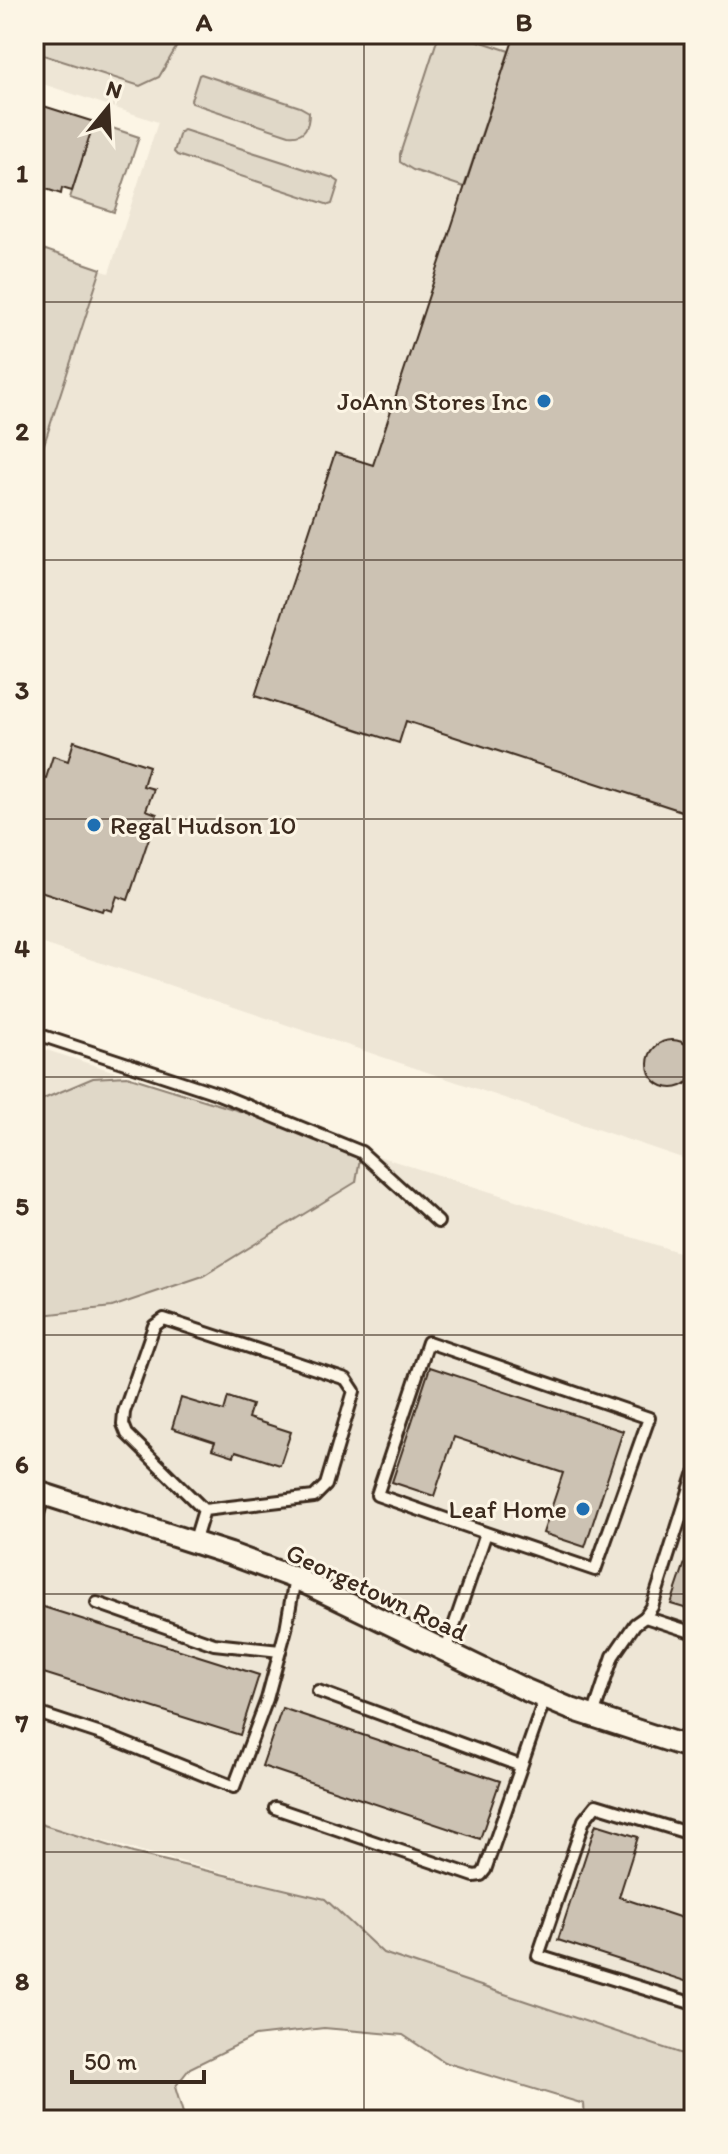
<svg xmlns="http://www.w3.org/2000/svg" width="728" height="2154" font-family="Itim,sans-serif">
<style>
.built{fill:#eee6d6}
.green{fill:#e0d8c8;stroke:#8e8173;stroke-width:2}
.building{fill:#ccc2b3;stroke:#3b2a1e;stroke-width:2}
.lines{fill:none;stroke-linecap:round;stroke-linejoin:round}
.service-casing{stroke:#3b2a1e;stroke-width:16}
.minor-casing{stroke:#3b2a1e;stroke-width:26}
.service{stroke:#fcf5e5;stroke-width:10}
.minor{stroke:#fcf5e5;stroke-width:20}
.grid{fill:none;stroke:#3b2a1e;stroke-width:2;stroke-opacity:0.55}
.poi-dot{fill:#1f6fb2;stroke:#fcf5e5;stroke-width:3}
.labels{text-anchor:middle;dominant-baseline:central;stroke-width:6;stroke-linejoin:round;paint-order:stroke}
.poi-label{font-size:26px;fill:#3b2a1e;stroke:#fcf5e5;text-anchor:end}
.street-label{font-size:26px;fill:#3b2a1e;stroke:#fcf5e5}
.neatline{fill:none;stroke:#3b2a1e;stroke-width:3}
.grid-label{font-size:26px;text-anchor:middle;font-weight:bold;fill:#3b2a1e}
</style>
<rect width="100%" height="100%" fill="#fcf5e5"/>
<filter id="ink" filterUnits="userSpaceOnUse"><feTurbulence type="fractalNoise" baseFrequency=".0125" numOctaves="2"/><feDisplacementMap in="SourceGraphic" scale="16" xChannelSelector="R" yChannelSelector="G"/><feConvolveMatrix kernelMatrix="1 2 1 2 8 2 1 2 1" color-interpolation-filters="sRGB"/></filter>
<g filter="url(#ink)">
<g class="built">
<polygon points="34,34 694,34 694,1162 160,982 34,941 34,249 109,273 158,122 34,81"/>
<polygon points="34,1046 694,1257 694,2058 383,1953 325,1899 34,1823"/>
</g>
<g class="green">
<polygon points="34,34 164,34 161,43 177,46 159,77 140,86 34,52"/>
<polygon points="439,34 458,34 509,51 464,187 413,170 400,162 400,154"/>
<path d="M201 74 300 107 309 112C309 126 305 137 289 135L192 103 191 100 199 75Z"/>
<polygon points="94,122 139,137 114,212 70,198"/>
<polygon points="184,130 333,178 339,182 332,204 329,205 177,155 174,152 180,132"/>
<polygon points="34,246 101,269 34,475"/>
<polygon points="127,1076 339,1142 361,1152 356,1182 203,1276 112,1307 34,1316 34,1103 93,1078"/>
<polygon points="34,1822 133,1853 325,1899 383,1953 694,2058 694,2120 585,2120 584,2104 444,2062 403,2035 324,2028 255,2036 190,2068 175,2087 183,2113 188,2120 34,2120"/>
</g>
<g class="building">
<polygon points="515,34 694,34 694,815 406,721 399,743 255,696 335,453 373,465"/>
<polygon points="34,103 94,122 72,191 62,188 61,194 34,185"/>
<polygon points="74,741 149,766 143,786 154,789 146,810 157,814 128,900 117,896 112,911 103,908 102,911 34,889 34,774 46,778 53,756 68,761"/>
<circle cx="672" cy="1064" r="24"/>
<polygon points="430,1367 623,1431 585,1547 543,1533 563,1473 454,1437 434,1496 392,1482"/>
<polygon points="228,1397 252,1405 248,1418 291,1432 280,1465 236,1451 234,1456 212,1449 215,1442 172,1428 181,1398 224,1411"/>
<polygon points="694,1536 694,1611 671,1604"/>
<polygon points="34,1604 259,1675 240,1735 34,1670"/>
<polygon points="282,1708 500,1781 480,1839 262,1766"/>
<polygon points="596,1824 638,1837 619,1897 694,1922 694,1984 558,1940"/>
</g>
<g class="lines">
<g class="service-casing">
<g id="service">
<polyline points="34,1033 216,1093 361,1152 438,1222"/>
<polyline points="34,1527 44,1494"/>
<polyline points="194,1543 204,1510 127,1434 123,1424 124,1412 154,1326 164,1319 346,1379 354,1391 326,1485 314,1497 204,1510"/>
<polyline points="97,1603 214,1644 280,1651"/>
<polyline points="645,1617 694,1633"/>
<polyline points="445,1652 486,1533 377,1495 428,1342 649,1418 595,1570 486,1533"/>
<polyline points="318,1691 521,1766"/>
<polyline points="34,1712 107,1736 234,1787 267,1699 286,1629 295,1578"/>
<polyline points="593,1716 613,1656 635,1624 645,1617 652,1607 694,1475"/>
<polyline points="275,1808 474,1876 481,1875 485,1870 545,1698"/>
<polyline points="694,1835 596,1805 584,1820 538,1956 694,2004"/>
</g>
</g>
<g class="minor-casing">
<polyline id="minor" points="34,1491 230,1554 295,1578 526,1690 571,1709 694,1749"/>
</g>
<use href="#service" class="service"/>
<use href="#minor" class="minor"/>
</g>
</g>
<path class="grid" d="M364 34V2120M34 302H694M34 560H694M34 819H694M34 1077H694M34 1335H694M34 1594H694M34 1852H694"/>
<g class="poi-dot">
<circle cx="544" cy="401" r="8"/>
<circle cx="94" cy="825" r="8"/>
<circle cx="583" cy="1509" r="8"/>
</g>
<g class="labels">
<g class="poi-label">
<text x="528" y="401">JoAnn Stores Inc</text>
<text x="110" y="825" text-anchor="start">Regal Hudson 10</text>
<text x="567" y="1509">Leaf Home</text>
</g>
<g class="street-label">
<text transform="translate(377 1592) rotate(25)">Georgetown Road</text>
</g>
</g>
<rect width="728" height="2154" fill="none" stroke="#fcf5e5" stroke-width="88"/>
<g transform="translate(108 108) rotate(18)" stroke="#fcf5e5" stroke-width="6" paint-order="stroke">
<path d="M0-6L14 30L0 20L-14 30Z" fill="#3b2a1e"/>
<text y="-12" font-size="22" font-weight="bold" text-anchor="middle" fill="#3b2a1e">N</text>
</g>
<path d="M72 2070v12h132v-12" fill="none" stroke="#3b2a1e" stroke-width="4"/>
<text x="84" y="2070" font-size="24" fill="#3b2a1e" stroke="#fcf5e5" stroke-width="6" paint-order="stroke">50 m</text>
<rect x="44" y="44" width="640" height="2066" class="neatline"/>
<g class="grid-label">
<text x="204" y="31">A</text>
<text x="524" y="31">B</text>
<text x="22" y="182">1</text>
<text x="22" y="440">2</text>
<text x="22" y="699">3</text>
<text x="22" y="957">4</text>
<text x="22" y="1215">5</text>
<text x="22" y="1473">6</text>
<text x="22" y="1732">7</text>
<text x="22" y="1990">8</text>
</g>
</svg>
